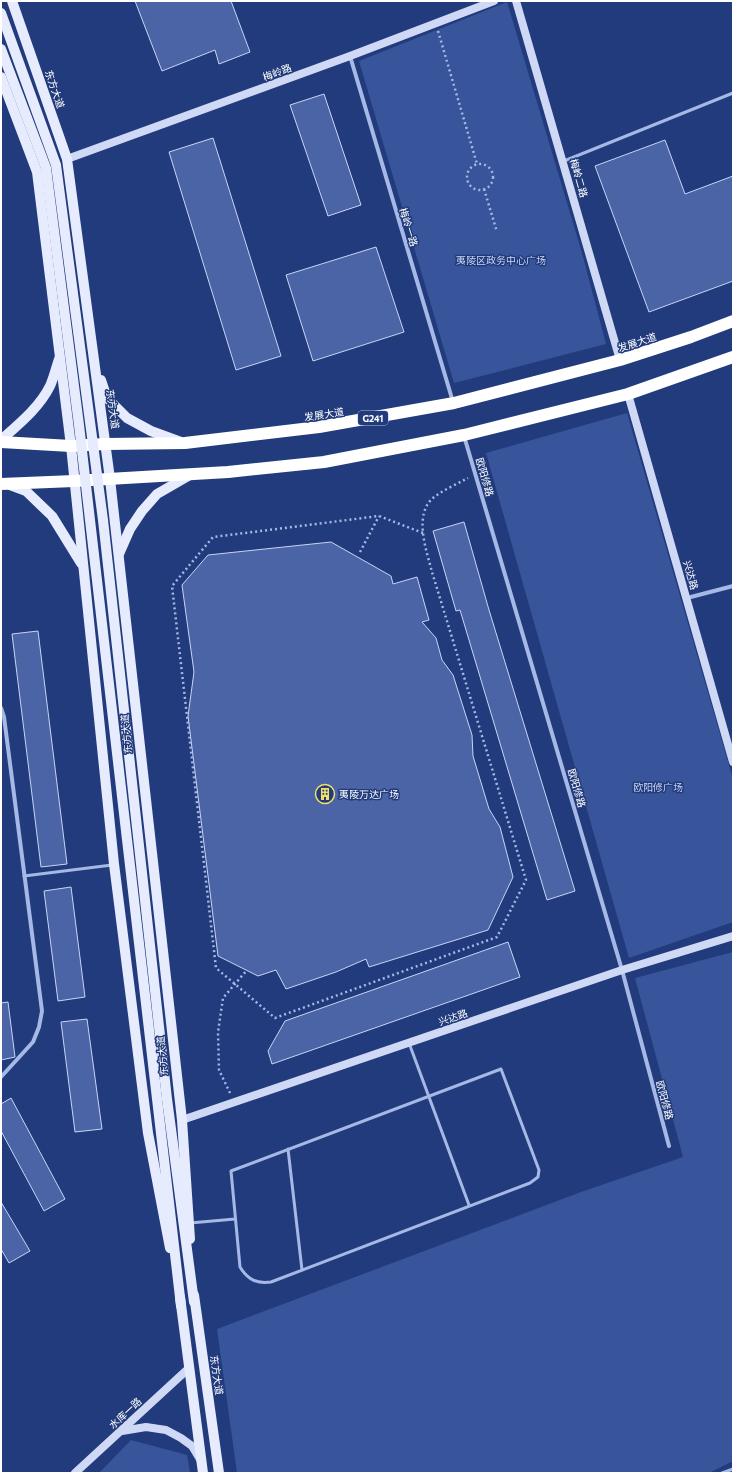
<svg xmlns="http://www.w3.org/2000/svg" width="734" height="1474" font-family="Commissioner,'Noto Sans SC',sans-serif">
<style>
.green{fill:#38559b}
.building{fill:#4b64a5;stroke:#c8d5f4}
.lines{fill:none;stroke-linecap:round;stroke-linejoin:round}
.path{stroke:#a5b8e6;stroke-width:2.5;stroke-dasharray:2 3;stroke-linecap:butt}
.lane{stroke:#a5b8e6;stroke-width:3}
.street{stroke:#a5b8e6;stroke-width:4}
.secondary{stroke:#cfd9f5;stroke-width:8}
.primary{stroke:#e6ebfd;stroke-width:10}
.highway{stroke:#fff;stroke-width:12}
.primary-bridge{stroke:#e6ebfd;stroke-width:10}
.labels{text-anchor:middle;dominant-baseline:central;stroke-width:3;stroke-linejoin:round;paint-order:stroke}
.shield{fill:#223b7c;stroke:#bdc4d8;stroke-width:1}
.shield-label{font-size:9px;font-weight:bold;fill:#fff}
.street-label{font-size:10px;fill:#fff;stroke:#223b7c}
.park-label{font-size:10px;fill:#c8d5f4;stroke:#223b7c}
.poi-label{font-size:10px;fill:#fff;stroke:#223b7c;text-anchor:start}
</style>
<rect width="100%" height="100%" fill="#223b7c"/>
<g class="green">
<polygon points="507,2 582,253 606,344 454,383 359,61"/>
<polygon points="627,413 733,779 733,922 629,958 486,453"/>
<polygon points="733,952 733,1461 709,1473 237,1473 217,1329 581,1192 683,1157 635,978"/>
<polygon points="131,1440 187,1455 190,1473 99,1473"/>
</g>
<g class="building">
<polygon points="135,1 231,1 250,52 219,64 215,50 162,71"/>
<polygon points="324,94 361,205 328,216 290,105"/>
<polygon points="213,138 281,356 236,370 169,152"/>
<polygon points="665,140 685,194 733,176 733,281 649,312 595,166"/>
<polygon points="376,247 404,332 313,361 286,275"/>
<polygon points="464,522 489,610 575,891 547,900 460,610 456,611 433,531"/>
<polygon points="331,542 391,576 393,584 417,577 429,620 422,622 436,638 442,660 453,675 472,735 473,756 489,809 500,827 513,877 488,930 369,967 366,959 336,972 286,989 276,970 258,976 218,956 188,716 194,672 182,585 208,555"/>
<polygon points="38,631 67,864 41,867 12,634"/>
<polygon points="71,887 85,997 58,1001 44,891"/>
<polygon points="508,942 520,977 272,1064 268,1051 285,1021"/>
<polygon points="8,1002 15,1057 1,1060 1,1003"/>
<polygon points="87,1019 102,1129 75,1132 61,1022"/>
<polygon points="11,1098 65,1199 44,1211 1,1131 1,1104"/>
<polygon points="1,1202 30,1251 9,1263 1,1249"/>
</g>
<g class="lines">
<g class="path">
<polyline points="438,31 477,164"/>
<circle cx="480" cy="177" r="13"/>
<polyline points="484,189 497,232"/>
<path d="M423 533 379 516 213 537 172 586 216 968 275 1018 497 937 526 880 432 572C427 552 413 515 433 498 443 490 457 484 468 478"/>
<polyline points="360,552 379,516"/>
<polyline points="230,1093 219,1070 218,1032 223,998 247,970"/>
</g>
<g class="lane">
<polyline points="564,161 733,93"/>
<polyline points="24,876 112,865"/>
<polyline points="409,1043 469,1205"/>
<path d="M501 1069 539 1170 538 1177 530 1183 271 1282C257 1284 248 1280 240 1267L231 1171Z"/>
<polyline points="288,1149 302,1270"/>
<polyline points="190,1223 235,1219"/>
<polyline points="722,1473 733,1469"/>
</g>
<g class="street">
<polyline points="350,56 453,402"/>
<polyline points="464,436 622,970 669,1146"/>
<polyline points="687,598 733,586"/>
<polyline points="1,708 4,717 42,1011 39,1027 33,1042 1,1077"/>
</g>
<g class="secondary">
<polyline points="516,1 620,360"/>
<polyline points="67,159 350,56 494,1"/>
<polyline points="628,394 733,762"/>
<polyline points="182,1120 622,970 733,936"/>
<polyline points="122,1431 146,1427 166,1430 181,1438 192,1446 201,1461"/>
<polyline points="75,1473 189,1368"/>
</g>
<g class="primary">
<polyline points="12,1 67,159 110,479 182,1120 190,1239"/>
<polyline points="1,77 37,172 71,446 114,864 148,1133 170,1248"/>
<polyline points="101,380 107,398 127,418 151,431 181,442"/>
<path d="M1 440C19 424 39 408 50 386 54 377 56 368 59 359"/>
<polyline points="10,485 26,491 52,516 81,563"/>
<polyline points="119,554 130,529 142,511 157,494 190,475"/>
<polyline points="194,1295 219,1473"/>
<polyline points="180,1297 203,1473"/>
</g>
<g class="highway">
<polyline points="1,442 71,446 105,444 185,443 319,427 454,403 620,360 691,337 733,321"/>
<polyline points="1,484 74,481 228,472 324,462 464,435 628,394 733,357"/>
</g>
<g class="primary-bridge">
<polyline points="1,13 56,165 103,520 167,1099 194,1302"/>
<polyline points="1,49 46,168 79,425 181,1306"/>
</g>
</g>
<defs>
<g id="building-ring" transform="scale(1)"><circle r="9.5" fill="#223b7c" stroke="#f1e067" stroke-width="1.5"/><path d="M-4-6H4V6H1V3H-1V6H-4ZM-2.5-4.3h1.7v1.8h-1.7ZM.8-4.3h1.7v1.8H.8ZM-2.5-1h1.7V.8h-1.7ZM.8-1h1.7V.8H.8Z" fill="#f1e067"/></g>
</defs>
<g fill-rule="evenodd">
<use href="#building-ring" x="325" y="794"/>
</g>
<g class="labels">
<rect class="shield" x="358" y="411" width="30" height="14" rx="3"/>
<g class="shield-label">
<text x="373" y="418">G241</text>
</g>
<g class="street-label">
<text transform="translate(277 72) rotate(-20)">梅岭路</text>
<text transform="translate(55 89) rotate(71)">东方大道</text>
<text transform="translate(579 178) rotate(74)">梅岭二路</text>
<text transform="translate(409 227) rotate(73)">梅岭一路</text>
<text transform="translate(637 342) rotate(-18)">发展大道</text>
<text transform="translate(113 409) rotate(82)">东方大道</text>
<text transform="translate(324 414) rotate(-9)">发展大道</text>
<text transform="translate(485 477) rotate(74)">欧阳修路</text>
<text transform="translate(691 575) rotate(74)">兴达路</text>
<text transform="translate(126 734) rotate(-96)">东方大道</text>
<text transform="translate(577 788) rotate(74)">欧阳修路</text>
<text transform="translate(453 1017) rotate(-19)">兴达路</text>
<text transform="translate(162 1056) rotate(-96)">东方大道</text>
<text transform="translate(665 1100) rotate(75)">欧阳修路</text>
<text transform="translate(217 1375) rotate(82)">东方大道</text>
<text transform="translate(125 1413) rotate(-43)">水库一路</text>
</g>
<g class="park-label">
<text x="501" y="260">夷陵区政务中心广场</text>
<text x="658" y="787">欧阳修广场</text>
</g>
<g class="poi-label">
<text x="339" y="794">夷陵万达广场</text>
</g>
</g>
<rect width="734" height="1474" fill="none" stroke="#ffffff" stroke-width="4"/>
</svg>
